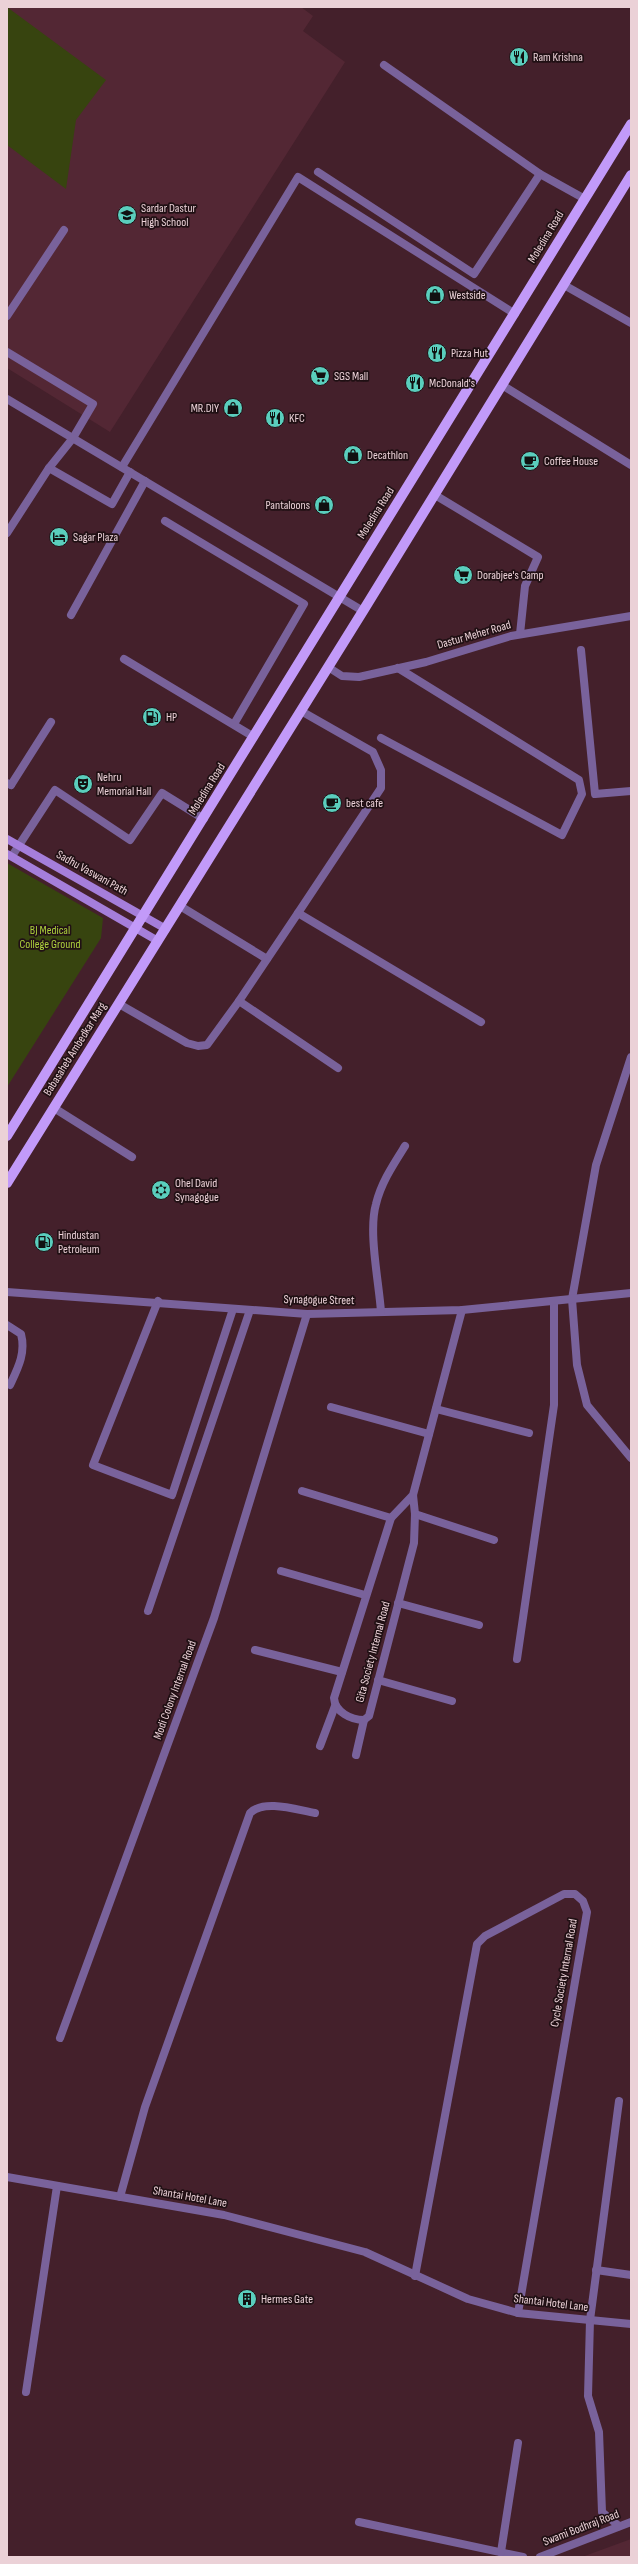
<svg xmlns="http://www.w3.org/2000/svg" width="638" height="2564" font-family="'Sofia Sans Condensed',sans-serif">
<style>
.built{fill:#532734}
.green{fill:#37440f}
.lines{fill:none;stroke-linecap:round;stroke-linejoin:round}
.lane{stroke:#79629b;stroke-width:8}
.street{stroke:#79629b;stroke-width:8}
.secondary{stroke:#a57eda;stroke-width:8}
.primary{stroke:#c29af9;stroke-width:10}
.labels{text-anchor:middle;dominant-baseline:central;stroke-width:3.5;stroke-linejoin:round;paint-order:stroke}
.poi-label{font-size:12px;fill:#ebd1d7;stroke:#201014;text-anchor:start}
.street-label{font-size:12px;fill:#ebd1d7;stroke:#201014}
.park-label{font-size:12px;fill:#acd03c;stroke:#201014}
</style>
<rect width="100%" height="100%" fill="#44202b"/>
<g class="built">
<polygon points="7,7 301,7 313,16 303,31 345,62 110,432 7,368"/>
<polygon points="631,2539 631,2557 582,2557"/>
</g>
<g class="green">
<polygon points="7,7 106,80 76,120 66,189 7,145"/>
<polygon points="7,863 103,918 101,938 7,1087"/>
</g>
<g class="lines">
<g class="lane">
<polyline points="384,65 540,174 585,199"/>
<polyline points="318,172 474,274 540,174"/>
<polyline points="7,316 64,230"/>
<polyline points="7,352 93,404 73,438 49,468 112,504 130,472"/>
<polyline points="122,467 298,177 515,314"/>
<polyline points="165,521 304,604 234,724"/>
<polyline points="7,533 49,468"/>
<polyline points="71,615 145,481"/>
<polyline points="581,650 595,794 631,791"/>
<polyline points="124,659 254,737"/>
<polyline points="381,738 562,835 582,794 579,780 398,668"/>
<polyline points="11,785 51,722"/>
<polyline points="12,856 55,790 130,840 162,793 204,819"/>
<polyline points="180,906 267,959"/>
<polyline points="298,913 381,788 381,770 373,752 301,711"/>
<polyline points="119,1004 187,1043 198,1046 207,1045 239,1001"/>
<polyline points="338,1068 239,1001 298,913 481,1022"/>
<polyline points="54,1108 132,1157"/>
<path d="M7 1325 21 1334C26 1353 18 1368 10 1385"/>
<polyline points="331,1407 429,1434"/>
<polyline points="436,1409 529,1433"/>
<polyline points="302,1491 391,1518"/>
<path d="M413 1495 391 1518 334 1698C335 1712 351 1720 364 1720L369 1716 414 1543 415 1514 413 1495 462 1310"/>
<polyline points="415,1514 494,1540"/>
<polyline points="281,1571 365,1595"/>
<polyline points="398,1603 479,1625"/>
<polyline points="255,1650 342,1672"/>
<polyline points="517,1659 554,1405 554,1301"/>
<polyline points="378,1680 452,1701"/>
<polyline points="320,1746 335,1706"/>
<polyline points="356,1755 364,1720"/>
<polyline points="60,2038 214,1618 307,1314"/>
<polyline points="596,2270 631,2275"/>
<polyline points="590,2320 619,2101"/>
</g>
<g class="street">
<polyline points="564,285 631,323"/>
<polyline points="502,385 631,465"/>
<polyline points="7,399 363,611"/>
<polyline points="435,495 538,557 525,586 520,634"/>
<polyline points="328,667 342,676 359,677 426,662 511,636 631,616"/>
<polyline points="7,783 11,785"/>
<polyline points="631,1057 596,1165 572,1299 577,1365 587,1405 631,1458"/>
<polyline points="7,1292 307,1314 462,1310 631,1293"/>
<polyline points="158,1301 93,1465 172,1495 233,1309"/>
<path d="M381 1312C379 1282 368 1232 376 1204 381 1183 393 1165 405 1146"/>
<polyline points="148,1611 250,1310"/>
<polyline points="7,2177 224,2215 365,2252 468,2299 518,2313 631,2324"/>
<path d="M120 2197 145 2107 250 1813C264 1799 297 1810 315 1813"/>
<polyline points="415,2276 477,1944 485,1936 564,1894 575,1894 583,1901 587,1912 518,2313"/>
<polyline points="590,2320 588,2396 599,2432 602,2512 619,2526"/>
<polyline points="26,2392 57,2186"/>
<polyline points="359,2522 523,2557"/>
<polyline points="501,2552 518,2443"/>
<polyline points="540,2557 631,2522"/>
</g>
<g class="secondary">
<polyline points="7,839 166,929"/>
<polyline points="7,854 158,941"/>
</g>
<g class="primary">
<polyline points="7,1136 631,124"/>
<polyline points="7,1183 363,611 631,175"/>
</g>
</g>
<defs>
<g id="restaurant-disc" transform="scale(1)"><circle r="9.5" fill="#5acebd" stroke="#201014"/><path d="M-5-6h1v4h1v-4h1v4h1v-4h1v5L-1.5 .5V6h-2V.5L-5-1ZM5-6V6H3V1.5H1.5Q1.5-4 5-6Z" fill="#111"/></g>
<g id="school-disc" transform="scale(1)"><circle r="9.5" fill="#5acebd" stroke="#201014"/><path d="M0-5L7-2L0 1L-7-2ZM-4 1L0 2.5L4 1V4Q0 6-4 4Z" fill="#111"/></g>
<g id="shop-disc" transform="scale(1)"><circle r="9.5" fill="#5acebd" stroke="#201014"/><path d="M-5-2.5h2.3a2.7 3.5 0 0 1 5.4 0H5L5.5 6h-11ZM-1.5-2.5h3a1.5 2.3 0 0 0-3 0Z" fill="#111"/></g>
<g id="supermarket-disc" transform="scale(1)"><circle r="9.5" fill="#5acebd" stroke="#201014"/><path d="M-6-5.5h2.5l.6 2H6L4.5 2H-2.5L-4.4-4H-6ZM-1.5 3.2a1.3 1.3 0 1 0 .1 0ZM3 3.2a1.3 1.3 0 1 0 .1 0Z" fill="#111"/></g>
<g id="cafe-disc" transform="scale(1)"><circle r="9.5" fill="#5acebd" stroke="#201014"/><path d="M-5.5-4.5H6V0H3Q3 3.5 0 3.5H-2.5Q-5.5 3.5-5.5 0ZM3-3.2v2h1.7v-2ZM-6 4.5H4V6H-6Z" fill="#111"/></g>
<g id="hotel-disc" transform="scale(1)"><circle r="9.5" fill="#5acebd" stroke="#201014"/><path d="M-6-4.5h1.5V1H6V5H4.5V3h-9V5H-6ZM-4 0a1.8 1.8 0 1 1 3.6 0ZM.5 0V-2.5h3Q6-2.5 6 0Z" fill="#111"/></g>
<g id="fuel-disc" transform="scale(1)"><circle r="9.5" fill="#5acebd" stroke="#201014"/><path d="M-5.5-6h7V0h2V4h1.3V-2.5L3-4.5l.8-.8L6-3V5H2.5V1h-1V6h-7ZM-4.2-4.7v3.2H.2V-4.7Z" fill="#111"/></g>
<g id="theatre-disc" transform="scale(1)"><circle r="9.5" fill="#5acebd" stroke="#201014"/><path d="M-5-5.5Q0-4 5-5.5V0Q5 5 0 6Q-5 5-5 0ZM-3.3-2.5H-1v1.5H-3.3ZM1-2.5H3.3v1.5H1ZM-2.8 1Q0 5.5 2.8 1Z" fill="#111"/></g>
<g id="synagogue-disc" transform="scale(1)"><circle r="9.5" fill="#5acebd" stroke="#201014"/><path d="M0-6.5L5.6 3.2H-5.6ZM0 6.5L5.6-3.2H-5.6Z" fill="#111"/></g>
<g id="building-disc" transform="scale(1)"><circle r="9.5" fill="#5acebd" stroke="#201014"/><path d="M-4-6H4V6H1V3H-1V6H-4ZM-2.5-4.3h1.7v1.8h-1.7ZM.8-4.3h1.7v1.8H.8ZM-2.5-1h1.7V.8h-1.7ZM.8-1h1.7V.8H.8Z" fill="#111"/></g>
</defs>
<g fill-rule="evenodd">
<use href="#restaurant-disc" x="519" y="57"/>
<use href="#school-disc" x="127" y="215"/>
<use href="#shop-disc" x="435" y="295"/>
<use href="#restaurant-disc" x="437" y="353"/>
<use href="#supermarket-disc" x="320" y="376"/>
<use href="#restaurant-disc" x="415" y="383"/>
<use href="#shop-disc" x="233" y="408"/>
<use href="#restaurant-disc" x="275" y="418"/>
<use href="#shop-disc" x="353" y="455"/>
<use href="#cafe-disc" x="530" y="461"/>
<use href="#shop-disc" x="324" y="505"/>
<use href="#hotel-disc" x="59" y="537"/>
<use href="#supermarket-disc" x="463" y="575"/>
<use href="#fuel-disc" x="152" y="717"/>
<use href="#theatre-disc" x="83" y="784"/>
<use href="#cafe-disc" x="332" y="803"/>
<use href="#synagogue-disc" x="161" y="1190"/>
<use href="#fuel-disc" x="44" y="1242"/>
<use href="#building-disc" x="247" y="2299"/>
</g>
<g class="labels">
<g class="poi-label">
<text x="533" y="57">Ram Krishna</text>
<text x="141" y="208">Sardar Dastur<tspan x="141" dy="14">High School</tspan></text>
<text x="449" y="295">Westside</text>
<text x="451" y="353">Pizza Hut</text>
<text x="334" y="376">SGS Mall</text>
<text x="429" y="383">McDonald's</text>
<text x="219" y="408" text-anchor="end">MR.DIY</text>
<text x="289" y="418">KFC</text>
<text x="367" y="455">Decathlon</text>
<text x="544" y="461">Coffee House</text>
<text x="310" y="505" text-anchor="end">Pantaloons</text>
<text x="73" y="537">Sagar Plaza</text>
<text x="477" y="575">Dorabjee's Camp</text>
<text x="166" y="717">HP</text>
<text x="97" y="777">Nehru<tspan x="97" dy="14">Memorial Hall</tspan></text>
<text x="346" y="803">best cafe</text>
<text x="175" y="1183">Ohel David<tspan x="175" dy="14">Synagogue</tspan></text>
<text x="58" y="1235">Hindustan<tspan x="58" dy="14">Petroleum</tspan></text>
<text x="261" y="2299">Hermes Gate</text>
</g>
<g class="street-label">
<text transform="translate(546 237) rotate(-59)">Moledina Road</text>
<text transform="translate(376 513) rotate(-58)">Moledina Road</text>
<text transform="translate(474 635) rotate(-16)">Dastur Meher Road</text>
<text transform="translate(207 789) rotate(-58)">Moledina Road</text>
<text transform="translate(92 873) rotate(29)">Sadhu Vaswani Path</text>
<text transform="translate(75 1049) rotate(-58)">Babasaheb Ambedkar Marg</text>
<text transform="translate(319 1300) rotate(1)">Synagogue Street</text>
<text transform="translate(373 1652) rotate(-75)">Gita Society Internal Road</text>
<text transform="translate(175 1690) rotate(-70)">Modi Colony Internal Road</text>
<text transform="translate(564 1973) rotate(-80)">Cycle Society Internal Road</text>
<text transform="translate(190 2197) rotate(10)">Shantai Hotel Lane</text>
<text transform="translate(551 2303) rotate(7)">Shantai Hotel Lane</text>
<text transform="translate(581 2528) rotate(-21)">Swami Bodhraj Road</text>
</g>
<g class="park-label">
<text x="50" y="930">BJ Medical<tspan x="50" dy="14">College Ground</tspan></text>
</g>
</g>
<rect width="638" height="2564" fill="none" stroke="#ebd1d7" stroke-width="16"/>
</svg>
